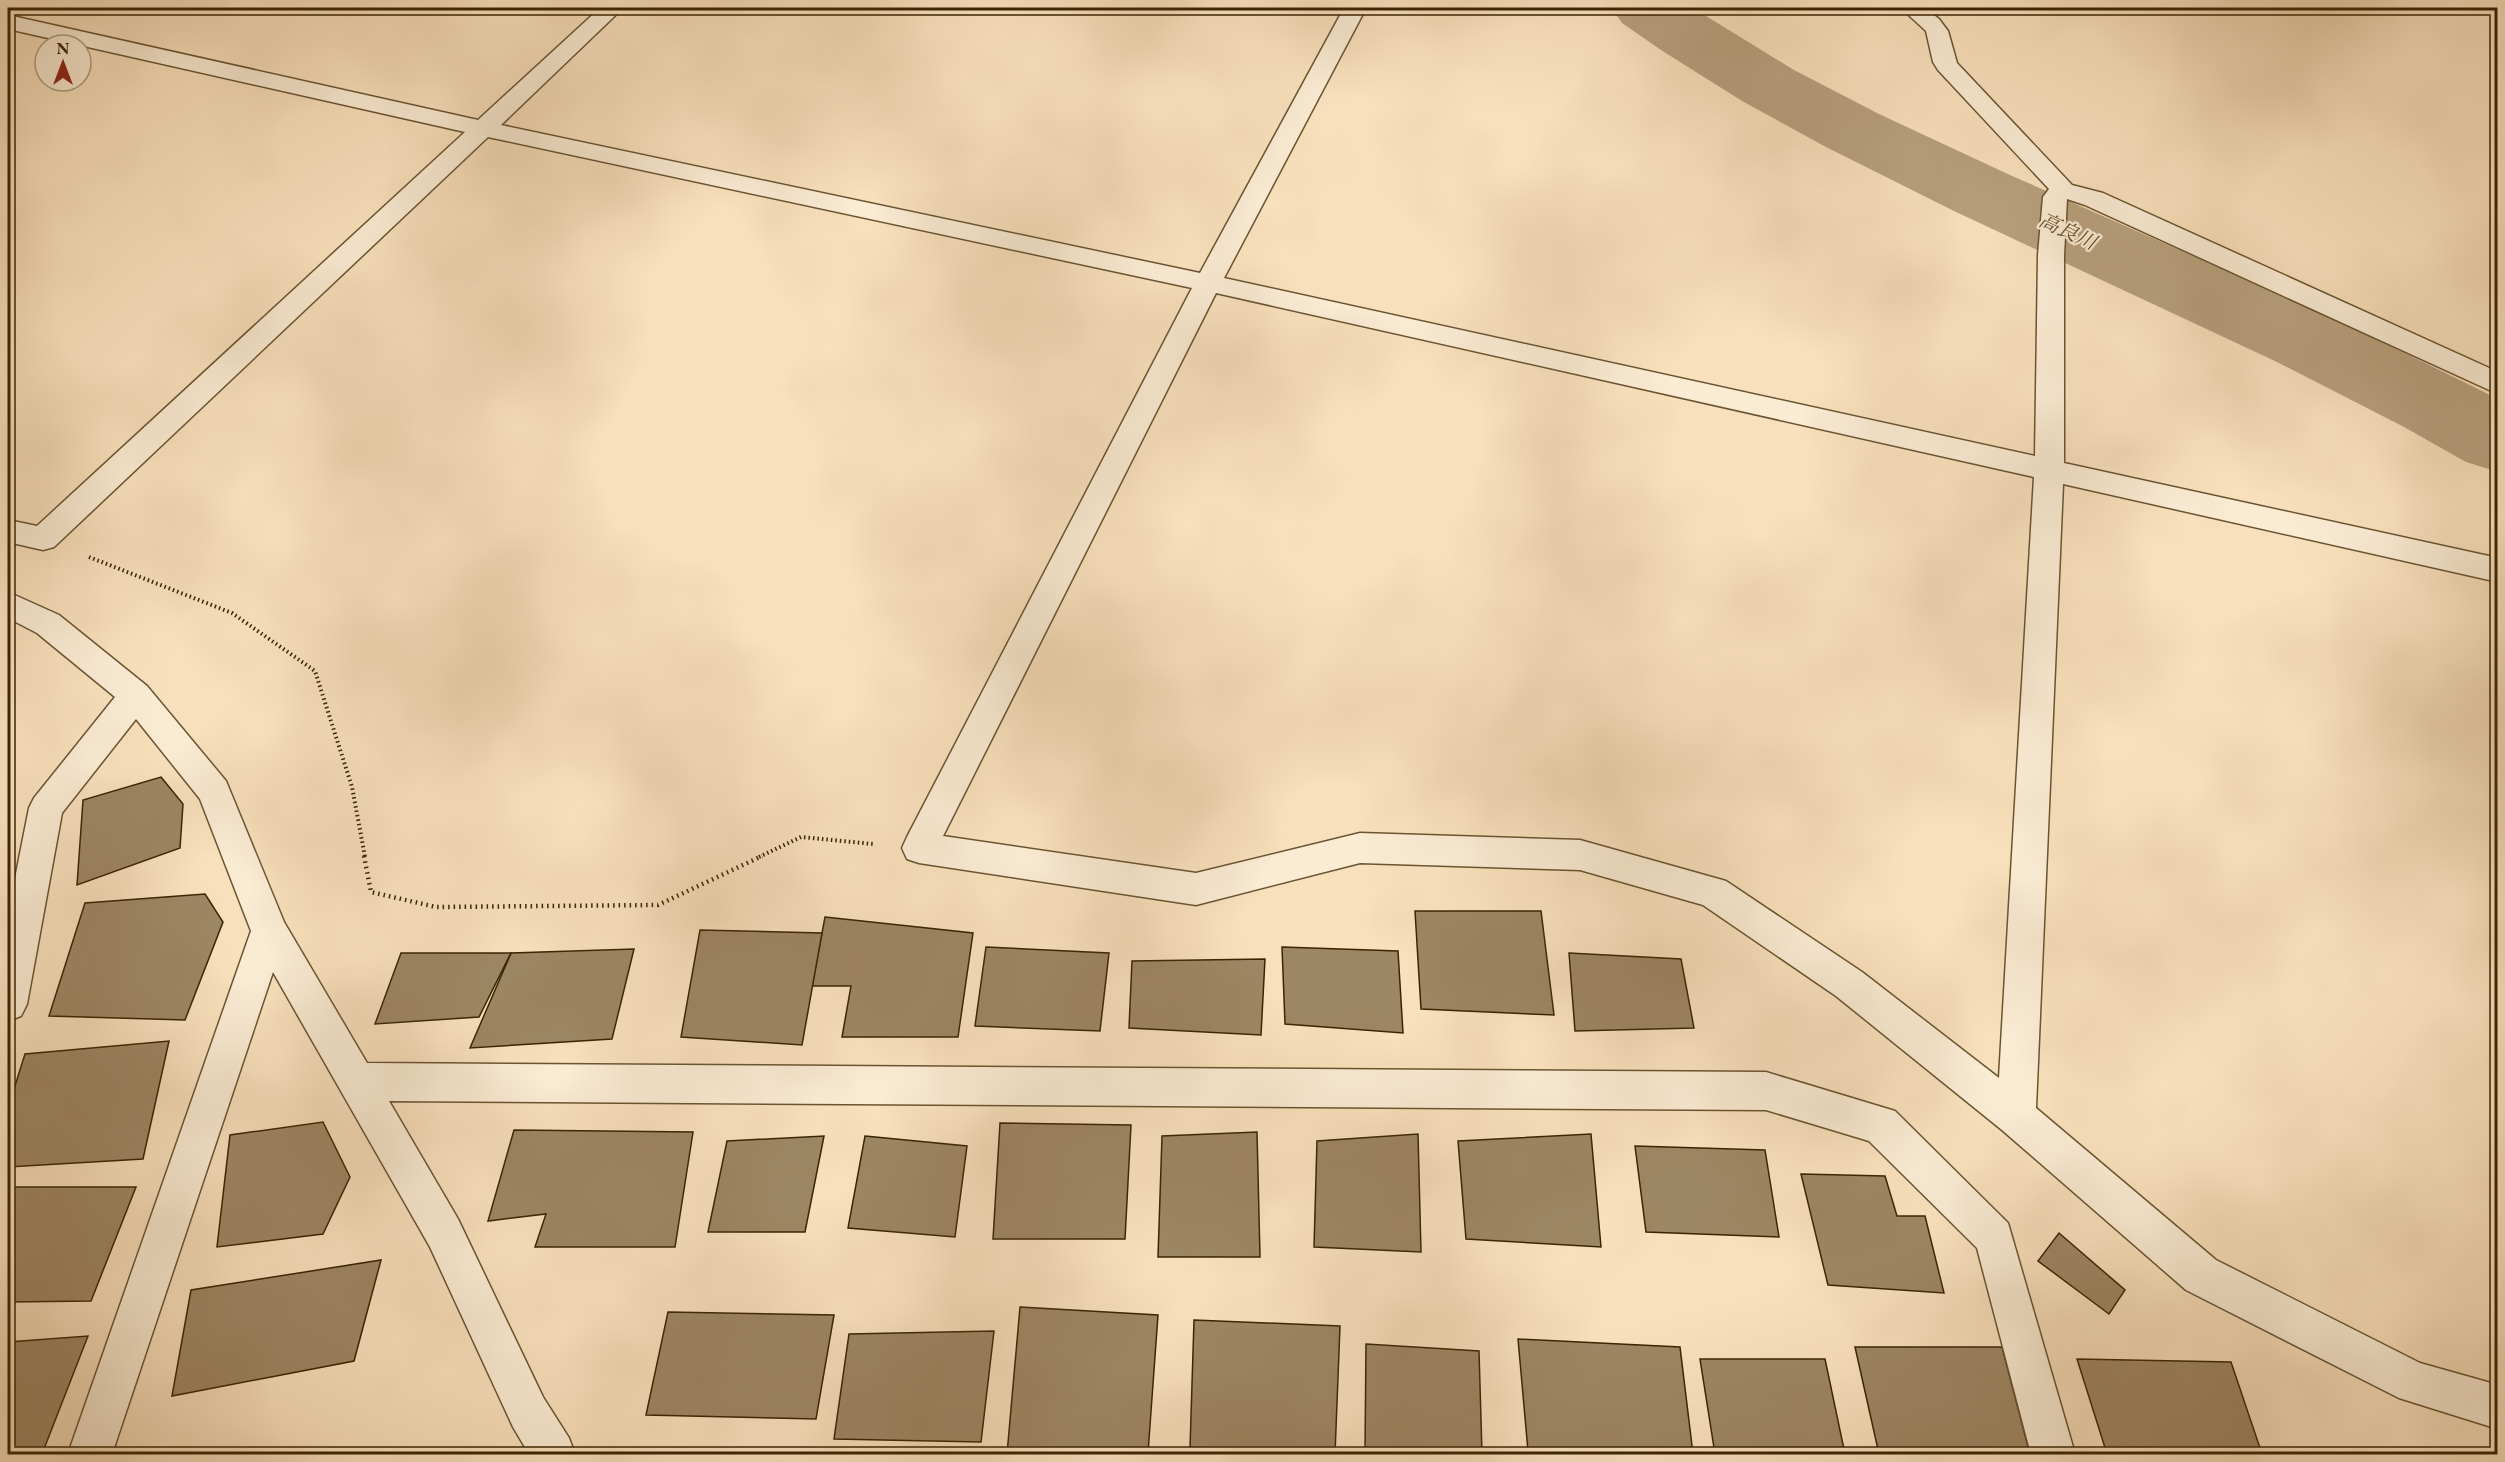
<svg xmlns="http://www.w3.org/2000/svg" width="2505" height="1462" font-family="'EB Garamond','Noto Serif JP',serif">
<style>
.lines{fill:none;stroke-linecap:round;stroke-linejoin:round}
.river{fill:#b7a07d;fill-rule:evenodd}
.building{fill:#9d8663;stroke:#3a2502;stroke-width:1.5}
.minor-casing{stroke:#6a5430;stroke-width:3}
.path-far1{stroke:#3a2502;stroke-width:4;stroke-dasharray:1.5 3;stroke-linecap:butt}
.path{stroke:#3a2502;stroke-width:4.5;stroke-dasharray:1.5 4;stroke-linecap:butt}
.minor{fill:#faebd3;fill-rule:evenodd}
.labels{text-anchor:middle;dominant-baseline:central;stroke-width:4.5;stroke-linejoin:round;paint-order:stroke}
.far-water-label{font-size:20px;font-style:italic;fill:#66502d;stroke:#faebd3}
</style>
<rect width="100%" height="100%" fill="#f8e0bc"/>
<filter id="stains"><feTurbulence type="fractalNoise" baseFrequency=".00333" numOctaves="4"/><feColorMatrix values="0 0 0 0 .2 0 0 0 0 .09 0 0 0 0 .02 0 0 0 .5 -.17"/></filter>
<radialGradient id="worn" r=".72"><stop offset=".6" stop-color="#630" stop-opacity="0"/><stop offset="1" stop-color="#630" stop-opacity=".3"/></radialGradient>
<g class="lines">
<polygon class="river" points="1612,8 1693,8 1794,70 1879,114 2010,175 2338,320 2498,399 2498,472 2466,462 2404,427 2277,362 1954,211 1826,147 1742,101 1661,50 1622,23"/>
</g>
<g class="building">
<polygon points="161,777 183,804 180,848 77,885 83,800"/>
<polygon points="205,894 223,922 185,1020 49,1016 85,903"/>
<polygon points="1415,911 1541,911 1554,1015 1421,1009"/>
<polygon points="825,917 973,933 958,1037 842,1037 851,986 812,986"/>
<polygon points="700,930 822,933 802,1045 681,1037"/>
<polygon points="986,947 1109,953 1100,1031 975,1026"/>
<polygon points="1282,947 1398,951 1403,1033 1285,1024"/>
<polygon points="634,949 612,1039 470,1048 511,953"/>
<polygon points="401,953 511,953 479,1017 375,1024"/>
<polygon points="1569,953 1681,959 1694,1028 1575,1031"/>
<polygon points="1265,959 1261,1035 1129,1028 1132,961"/>
<polygon points="169,1041 143,1159 8,1167 8,1108 25,1054"/>
<polygon points="323,1122 350,1177 323,1234 217,1247 230,1135"/>
<polygon points="1000,1123 1131,1125 1125,1239 993,1239"/>
<polygon points="514,1130 693,1132 675,1247 535,1247 546,1214 488,1221"/>
<polygon points="1257,1132 1260,1257 1158,1257 1162,1136"/>
<polygon points="1418,1134 1421,1252 1314,1247 1317,1141"/>
<polygon points="1591,1134 1601,1247 1466,1239 1458,1141"/>
<polygon points="824,1136 805,1232 708,1232 727,1141"/>
<polygon points="865,1136 967,1146 955,1237 848,1228"/>
<polygon points="1635,1146 1765,1150 1779,1237 1646,1232"/>
<polygon points="1801,1174 1885,1176 1897,1216 1925,1216 1944,1293 1828,1285"/>
<polygon points="8,1187 136,1187 91,1301 8,1302"/>
<polygon points="2059,1233 2125,1290 2109,1314 2038,1261"/>
<polygon points="381,1260 354,1361 172,1396 191,1290"/>
<polygon points="1020,1307 1158,1315 1148,1453 1007,1454"/>
<polygon points="668,1312 834,1315 816,1419 646,1415"/>
<polygon points="1194,1320 1340,1326 1335,1454 1190,1448"/>
<polygon points="994,1331 981,1442 834,1439 849,1334"/>
<polygon points="88,1336 42,1454 8,1454 8,1342"/>
<polygon points="1518,1339 1680,1347 1693,1454 1506,1454 1505,1451 1528,1451"/>
<polygon points="1366,1344 1479,1351 1482,1454 1365,1454"/>
<polygon points="1855,1347 2002,1347 2030,1454 1879,1454"/>
<polygon points="1700,1359 1825,1359 1845,1454 1715,1454"/>
<polygon points="2077,1359 2231,1362 2262,1454 2107,1454"/>
</g>
<g class="lines">
<g class="minor-casing">
<g id="minor">
<path d="M600 8H623L501 125 1200 273 1344 8H1366L1224 278 2035 456 2038 255 2043 197 2049 189 1938 70 1933 62 1926 31 1901 8H1925L1939 19 1948 31 1957 63 2072 185 2103 193 2498 372V394L2085 205 2067 199 2064 255V463L2498 558V582L2063 484 2036 1108 2216 1260 2420 1363 2498 1385V1429L2399 1398 2186 1290 2002 1130 1836 996 1703 905 1580 870 1360 863 1196 905 919 863 907 859 902 848 907 837 1192 288 488 137 54 547 43 550 8 542V520L37 526 465 132 8 29V15L478 120ZM1216 293 2034 477 1999 1078 1862 972 1726 881 1580 840 1360 833 1196 873 943 836Z"/>
<polygon points="8,592 59,615 147,686 226,781 284,922 367,1063 1766,1072 1895,1111 2008,1223 2075,1454 2031,1454 1977,1248 1869,1141 1766,1110 389,1101 458,1219 543,1397 569,1438 575,1454 529,1454 513,1427 430,1247 273,972 112,1454 68,1454 251,931 200,799 136,719 62,813 27,1004 21,1016 8,1021 8,914 29,808 34,798 115,697 37,633 8,618"/>
</g>
</g>
<g class="path-far1">
<polyline points="89,557 232,613 315,671 352,787 365,857"/>
<polyline points="759,857 801,837 873,844"/>
</g>
<polyline class="path" points="364,856 371,892 436,907 658,905 762,856"/>
<use href="#minor" class="minor"/>
</g>
<g class="labels">
<g class="far-water-label">
<text transform="translate(2068 231) rotate(25)">高良川</text>
</g>
</g>
<rect width="2505" height="1462" fill="none" stroke="#f8e0bc" stroke-width="30"/>
<rect x="9" y="9" width="2487" height="1444" fill="none" stroke="#3a2502" stroke-width="3"/>
<rect x="15" y="15" width="2475" height="1432" fill="none" stroke="#3a2502" stroke-width="1.5"/>
<g transform="translate(63 63)"><circle r="28" fill="#faebd3" stroke="#ad9c7f" stroke-width="1.5"/>
<path d="M0-4.5L10 22L0 15L-10 22Z" fill="#8f2418"/>
<text y="-9" font-size="16" font-weight="bold" text-anchor="middle" fill="#3a2502">N</text>
</g>
<rect width="100%" height="100%" filter="url(#stains)"/>
<rect width="100%" height="100%" fill="url(#worn)"/>
</svg>
